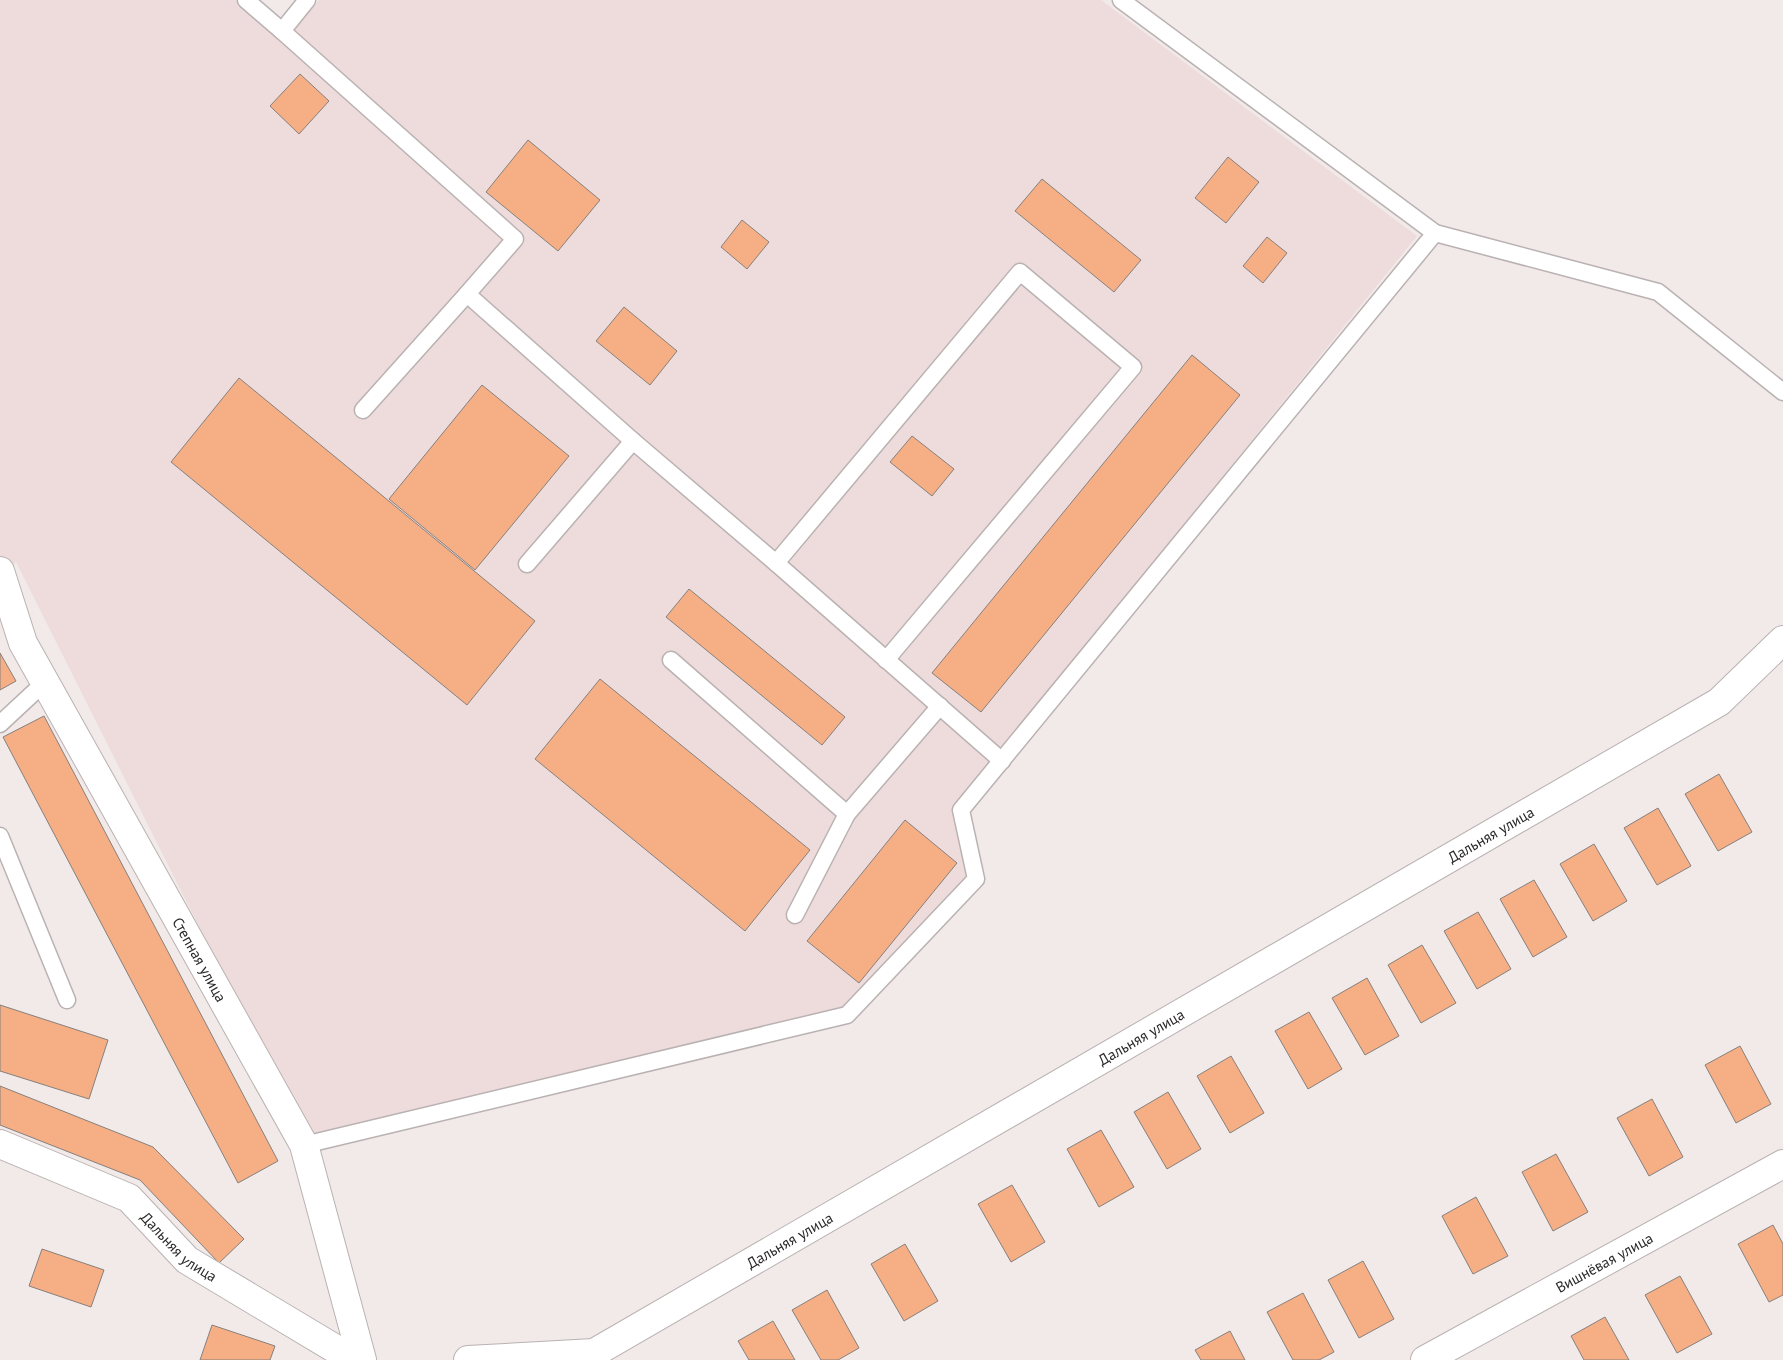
<svg xmlns="http://www.w3.org/2000/svg" width="1783" height="1360" font-family="'PT Sans',sans-serif">
<style>
.built{fill:#eedcdc}
.building{fill:#f6ae84;stroke:#86807d}
.lines{fill:none;stroke-linecap:round;stroke-linejoin:round}
.service-casing{stroke:#bab2b2;stroke-width:19}
.minor-casing{stroke:#bab2b2;stroke-width:30}
.service{stroke:#fff;stroke-width:16}
.minor{stroke:#fff;stroke-width:28}
.labels{text-anchor:middle;dominant-baseline:central;stroke-width:4.5;stroke-linejoin:round;paint-order:stroke}
.street-label{font-size:15px;fill:#2c2929;stroke:#f2e9e9}
</style>
<rect width="100%" height="100%" fill="#f2e9e9"/>
<polygon class="built" points="0,0 235,0 284,41 319,0 1101,0 1417,236 954,809 969,877 845,1010 307,1142 16,562 0,580"/>
<g class="building">
<polygon points="300,74 329,101 299,134 270,106"/>
<polygon points="528,140 600,200 558,251 486,192"/>
<polygon points="1228,157 1259,182 1226,223 1195,198"/>
<polygon points="1042,179 1141,260 1114,292 1015,211"/>
<polygon points="742,220 769,242 747,269 721,247"/>
<polygon points="1267,237 1287,253 1263,283 1243,266"/>
<polygon points="624,307 677,351 650,385 596,341"/>
<polygon points="1192,355 1240,395 981,712 932,673"/>
<polygon points="239,378 535,621 467,705 171,462"/>
<polygon points="482,385 569,456 475,570 389,499"/>
<polygon points="912,436 954,469 932,496 890,462"/>
<polygon points="689,589 845,717 822,745 666,617"/>
<polygon points="0,653 16,681 0,690"/>
<polygon points="600,679 810,850 745,931 535,759"/>
<polygon points="44,716 278,1161 238,1183 3,737"/>
<polygon points="1719,774 1752,832 1718,851 1685,794"/>
<polygon points="1658,808 1691,866 1657,885 1624,828"/>
<polygon points="905,820 957,863 859,983 807,941"/>
<polygon points="1594,844 1627,901 1593,921 1560,864"/>
<polygon points="1534,880 1567,937 1533,957 1500,899"/>
<polygon points="1478,912 1511,969 1477,989 1444,931"/>
<polygon points="1422,945 1456,1003 1421,1023 1388,965"/>
<polygon points="1367,978 1399,1036 1365,1055 1332,998"/>
<polygon points="0,1005 108,1040 89,1099 0,1071"/>
<polygon points="1309,1012 1342,1069 1308,1089 1275,1031"/>
<polygon points="1740,1046 1771,1104 1736,1123 1705,1065"/>
<polygon points="1231,1056 1264,1113 1230,1133 1197,1076"/>
<polygon points="0,1086 153,1147 244,1239 219,1263 140,1180 0,1125"/>
<polygon points="1168,1092 1201,1149 1167,1169 1134,1112"/>
<polygon points="1652,1099 1683,1157 1649,1176 1617,1118"/>
<polygon points="1101,1130 1134,1187 1099,1207 1067,1149"/>
<polygon points="1556,1154 1588,1212 1553,1231 1522,1172"/>
<polygon points="1012,1185 1045,1242 1011,1262 978,1204"/>
<polygon points="1476,1197 1508,1256 1473,1274 1442,1216"/>
<polygon points="1773,1225 1783,1244 1783,1295 1769,1302 1738,1244"/>
<polygon points="905,1244 938,1301 904,1321 871,1264"/>
<polygon points="42,1249 104,1270 91,1307 29,1286"/>
<polygon points="1363,1261 1394,1319 1359,1338 1328,1280"/>
<polygon points="1680,1276 1712,1334 1677,1353 1645,1295"/>
<polygon points="827,1290 859,1348 838,1360 821,1360 792,1310"/>
<polygon points="1303,1293 1334,1352 1319,1360 1293,1360 1267,1312"/>
<polygon points="1605,1317 1629,1360 1584,1360 1571,1336"/>
<polygon points="773,1321 795,1360 749,1360 738,1341"/>
<polygon points="212,1325 275,1346 270,1360 200,1360"/>
<polygon points="1230,1331 1245,1360 1201,1360 1195,1350"/>
</g>
<g class="lines">
<g class="service-casing">
<g id="service">
<polyline points="246,0 282,31 307,0"/>
<polyline points="1121,0 1435,233 1658,292 1783,392"/>
<polyline points="282,31 515,239 467,294 633,441 776,563 1002,761"/>
<polyline points="363,410 467,294"/>
<polyline points="776,563 1020,272 1133,367 886,660"/>
<polyline points="527,564 633,441"/>
<polyline points="671,660 847,814 940,706"/>
<polyline points="0,724 44,683"/>
<polyline points="0,836 67,1000"/>
<polyline points="795,915 847,814"/>
<polyline points="304,1145 847,1015 976,879 961,810 1435,233"/>
</g>
</g>
<g class="minor-casing">
<g id="minor">
<path id="s1" d="M0 571 23 643 304 1145 362 1360"/>
<path id="s2" d="M0 1144 129 1198 187 1260 354 1360"/>
<path id="s3" d="M468 1360 594 1353 1719 702 1783 640"/>
<path id="s4" d="M1425 1360 1783 1164"/>
</g>
</g>
<use href="#service" class="service"/>
<use href="#minor" class="minor"/>
</g>
<g class="labels">
<g class="street-label">
<text stroke="none"><textPath href="#s3" startOffset="1162">Дальняя улица</textPath></text>
<text stroke="none"><textPath href="#s1" startOffset="438">Степная улица</textPath></text>
<text stroke="none"><textPath href="#s3" startOffset="758">Дальняя улица</textPath></text>
<text stroke="none"><textPath href="#s3" startOffset="352">Дальняя улица</textPath></text>
<text stroke="none"><textPath href="#s2" startOffset="210">Дальняя улица</textPath></text>
<text stroke="none"><textPath href="#s4" startOffset="204">Вишнёвая улица</textPath></text>
</g>
</g>
</svg>
